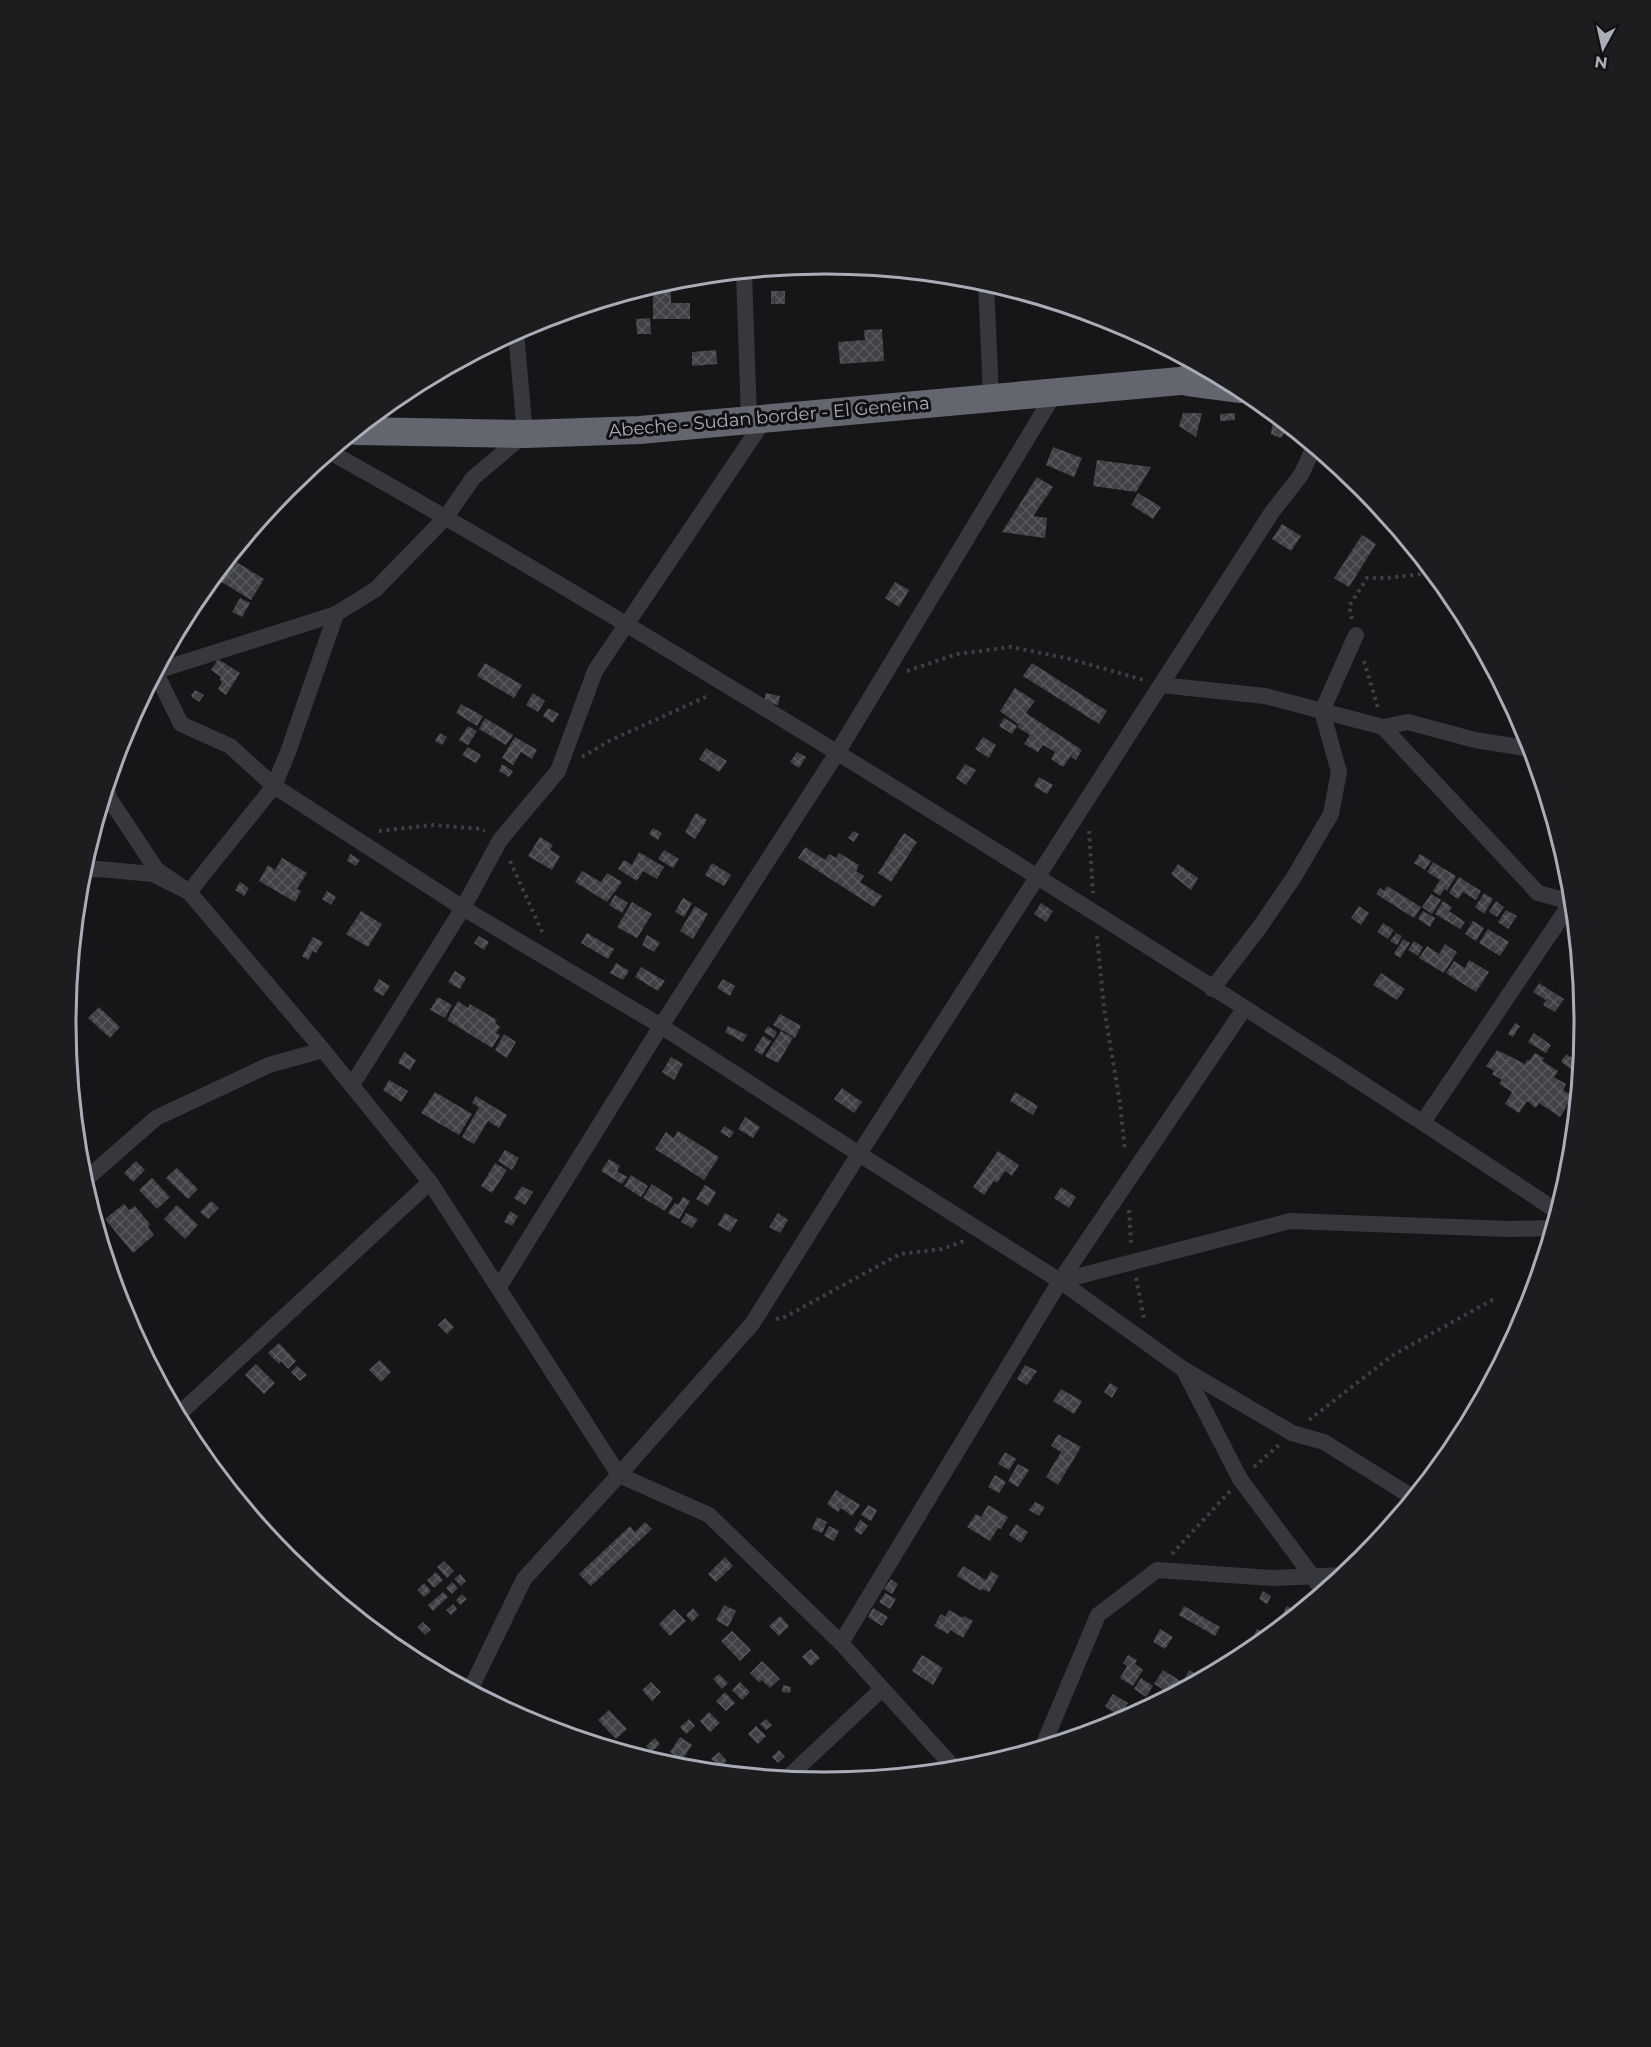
<svg xmlns="http://www.w3.org/2000/svg" width="1651" height="2047" font-family="Montserrat,sans-serif">
<style>
.building{fill:url(#building-cross-hatch)}
.lines{fill:none;stroke-linecap:round;stroke-linejoin:round}
.path{stroke:#3d3f44;stroke-width:4;stroke-dasharray:3 4.5;stroke-linecap:butt}
.street{stroke:#37383d;stroke-width:16}
.highway{stroke:#63666e;stroke-width:28}
.labels{text-anchor:middle;dominant-baseline:central;stroke-width:6;stroke-linejoin:round;paint-order:stroke}
.street-label{font-size:18px;fill:#a8adb8;stroke:#111113}
.rim{fill:none;stroke:#a8adb8;stroke-width:3}
</style>
<defs>
<pattern id="building-cross-hatch" width="8" height="8" patternUnits="userSpaceOnUse" patternTransform="scale(1.5)"><rect width="8" height="8" fill="#404145"/><path d="M0 0l8 8M0 8l8-8" fill="none" stroke="#595a5e"/></pattern>
</defs>
<rect width="100%" height="100%" fill="#161618"/>
<g class="building">
<polygon points="671,291 671,303 690,303 690,319 653,319 653,292"/>
<rect x="771" y="291" width="14" height="13"/>
<polygon points="650,318 651,334 637,334 636,319"/>
<polygon points="882,329 884,361 840,364 838,342 865,340 864,330"/>
<polygon points="716,350 717,364 692,366 692,352"/>
<polygon points="1183,413 1202,413 1196,437 1179,426"/>
<polygon points="1235,413 1235,420 1220,421 1220,414"/>
<polygon points="1274,414 1289,426 1281,438 1271,434"/>
<polygon points="1053,447 1082,458 1074,477 1046,465"/>
<polygon points="1097,460 1151,467 1136,492 1093,486"/>
<polygon points="1037,477 1053,487 1033,516 1047,518 1045,538 1002,532"/>
<polygon points="1138,493 1161,507 1153,519 1131,505"/>
<polygon points="1282,524 1301,536 1291,551 1272,539"/>
<polygon points="1362,535 1376,544 1349,587 1334,578"/>
<polygon points="233,560 264,579 251,600 220,581"/>
<polygon points="895,582 909,590 899,607 885,598"/>
<polygon points="240,598 250,603 242,617 232,612"/>
<polygon points="218,659 240,673 226,695 218,689 222,682 220,680 221,677 211,670"/>
<polygon points="485,663 522,685 514,698 477,676"/>
<polygon points="1032,663 1107,711 1099,724 1023,676"/>
<polygon points="1015,688 1035,701 1026,713 1082,750 1076,760 1071,757 1075,750 1063,767 1051,759 1055,752 1043,745 1038,752 1024,744 1030,735 1017,727 1019,725 1000,711"/>
<polygon points="195,690 204,695 199,702 191,696"/>
<polygon points="533,693 545,701 538,712 526,705"/>
<polygon points="766,693 780,696 778,705 764,701"/>
<polygon points="461,704 483,716 477,726 456,713"/>
<polygon points="548,708 559,714 553,723 543,716"/>
<polygon points="485,718 513,735 506,745 479,729"/>
<polygon points="1004,718 1017,726 1012,734 999,726"/>
<polygon points="468,726 477,731 468,745 459,740"/>
<polygon points="440,733 447,737 442,745 435,741"/>
<polygon points="515,737 537,750 532,759 521,752 513,765 502,758"/>
<polygon points="983,737 996,745 989,758 975,749"/>
<polygon points="468,747 481,755 476,763 462,755"/>
<polygon points="706,748 727,761 719,772 699,759"/>
<polygon points="797,752 806,757 799,768 790,762"/>
<polygon points="502,764 513,771 509,777 499,771"/>
<polygon points="965,764 976,770 966,785 956,778"/>
<polygon points="1039,777 1053,785 1047,794 1034,786"/>
<polygon points="696,813 707,820 695,839 685,832"/>
<polygon points="653,828 662,833 658,840 649,834"/>
<polygon points="853,831 859,834 854,842 848,838"/>
<polygon points="904,833 917,842 891,882 878,873"/>
<polygon points="540,837 553,845 550,850 560,856 552,870 528,856"/>
<polygon points="805,847 825,860 829,854 836,858 839,853 859,865 856,871 864,876 860,882 882,896 874,907 798,858"/>
<polygon points="664,850 679,859 673,868 658,859"/>
<polygon points="639,852 664,867 657,879 643,871 637,881 618,869 624,860 632,865"/>
<polygon points="350,854 360,860 356,866 347,861"/>
<polygon points="1420,854 1431,861 1425,870 1414,863"/>
<polygon points="282,858 307,873 297,889 301,891 295,902 259,881 268,865 275,870"/>
<polygon points="1433,862 1456,876 1447,891 1444,889 1440,896 1433,891 1440,880 1427,872"/>
<polygon points="712,863 731,875 724,886 705,875"/>
<polygon points="1178,864 1198,878 1191,890 1171,874"/>
<polygon points="582,871 601,882 607,873 622,882 607,902 575,882"/>
<polygon points="1459,877 1481,891 1476,900 1463,892 1458,899 1449,893"/>
<polygon points="240,882 249,888 244,896 235,890"/>
<polygon points="1387,886 1421,907 1414,918 1376,894 1380,888 1384,891"/>
<polygon points="327,891 336,897 331,905 322,899"/>
<polygon points="1484,893 1493,899 1484,914 1475,907"/>
<polygon points="1431,894 1441,900 1432,914 1422,907"/>
<polygon points="615,895 628,903 622,913 609,905"/>
<polygon points="683,898 692,903 684,917 675,912"/>
<polygon points="1443,901 1452,907 1449,911 1465,922 1460,929 1435,914"/>
<polygon points="1496,901 1504,907 1497,917 1489,912"/>
<polygon points="632,902 652,914 637,938 617,927"/>
<polygon points="1041,903 1053,911 1046,922 1034,914"/>
<polygon points="695,906 708,914 693,939 680,931"/>
<polygon points="1359,906 1369,913 1361,925 1351,918"/>
<polygon points="1506,910 1517,916 1508,929 1498,922"/>
<polygon points="361,911 382,924 368,947 346,934"/>
<polygon points="1423,911 1435,918 1430,927 1418,919"/>
<polygon points="1473,921 1484,928 1476,941 1465,934"/>
<polygon points="1383,923 1394,930 1388,939 1377,932"/>
<polygon points="1488,929 1509,942 1500,956 1479,943"/>
<polygon points="587,933 614,949 608,959 581,943"/>
<polygon points="1396,933 1402,936 1397,945 1390,941"/>
<polygon points="647,935 660,943 654,952 642,945"/>
<polygon points="479,936 489,942 484,950 474,943"/>
<polygon points="313,937 323,942 316,953 313,951 308,960 302,956"/>
<polygon points="1403,939 1410,943 1400,958 1394,954"/>
<polygon points="1414,941 1423,947 1418,956 1408,950"/>
<polygon points="1445,944 1457,952 1444,973 1419,958 1427,946 1439,954"/>
<polygon points="1469,960 1489,972 1476,992 1446,973 1454,961 1465,968"/>
<polygon points="616,963 629,971 623,980 610,973"/>
<polygon points="641,967 665,981 658,991 635,977"/>
<polygon points="455,971 466,978 460,989 448,982"/>
<polygon points="1381,973 1405,989 1397,1000 1373,985"/>
<polygon points="379,979 390,986 383,996 373,990"/>
<polygon points="723,979 735,986 730,996 717,988"/>
<polygon points="1539,983 1564,999 1555,1012 1543,1005 1546,1000 1533,992"/>
<polygon points="438,997 452,1005 445,1018 430,1010"/>
<polygon points="458,1001 468,1008 470,1004 497,1020 495,1023 500,1027 496,1033 500,1035 492,1048 447,1020"/>
<polygon points="99,1007 120,1027 110,1038 88,1018"/>
<polygon points="780,1014 801,1026 795,1038 773,1025"/>
<polygon points="1515,1023 1520,1026 1513,1037 1508,1034"/>
<polygon points="728,1026 747,1035 743,1042 725,1032"/>
<polygon points="768,1026 777,1032 774,1038 764,1032"/>
<polygon points="781,1031 793,1038 778,1063 765,1056"/>
<polygon points="1534,1033 1551,1045 1546,1053 1528,1042"/>
<polygon points="504,1034 516,1042 507,1058 495,1050"/>
<polygon points="763,1036 771,1041 762,1055 754,1050"/>
<polygon points="1497,1050 1525,1064 1527,1060 1529,1061 1535,1053 1544,1058 1542,1061 1558,1071 1554,1077 1566,1084 1563,1090 1573,1096 1560,1117 1539,1103 1536,1108 1527,1101 1519,1113 1505,1104 1512,1092 1499,1084 1502,1080 1492,1074 1494,1071 1486,1066"/>
<polygon points="404,1052 416,1060 410,1070 398,1063"/>
<polygon points="1566,1054 1576,1060 1571,1069 1561,1062"/>
<polygon points="671,1057 683,1064 674,1080 662,1072"/>
<polygon points="389,1080 408,1091 401,1102 383,1090"/>
<polygon points="842,1088 862,1102 854,1113 834,1099"/>
<polygon points="435,1092 472,1114 459,1135 421,1113"/>
<polygon points="1015,1092 1038,1106 1033,1115 1010,1101"/>
<polygon points="476,1096 507,1115 499,1128 488,1121 474,1144 462,1137 479,1107 472,1103"/>
<polygon points="745,1117 760,1127 753,1138 738,1129"/>
<polygon points="724,1126 734,1132 730,1138 720,1132"/>
<polygon points="678,1131 719,1157 704,1180 655,1149 666,1132 674,1138"/>
<polygon points="505,1150 519,1158 512,1170 498,1161"/>
<polygon points="998,1151 1019,1165 1012,1176 1005,1171 997,1183 994,1181 984,1195 973,1187"/>
<polygon points="609,1159 620,1166 617,1171 627,1177 622,1184 601,1171"/>
<polygon points="136,1161 145,1170 133,1182 124,1173"/>
<polygon points="495,1163 507,1170 492,1193 481,1186"/>
<polygon points="177,1168 198,1189 188,1199 166,1178"/>
<polygon points="631,1175 648,1186 641,1197 624,1186"/>
<polygon points="152,1178 170,1197 157,1209 139,1190"/>
<polygon points="652,1184 673,1198 665,1211 643,1198"/>
<polygon points="705,1185 716,1192 708,1206 696,1199"/>
<polygon points="522,1186 533,1192 525,1205 514,1198"/>
<polygon points="1061,1187 1076,1197 1069,1208 1054,1198"/>
<polygon points="683,1197 690,1201 679,1219 668,1213 675,1203 678,1205"/>
<polygon points="211,1201 219,1208 208,1219 200,1212"/>
<polygon points="124,1204 129,1210 135,1206 150,1224 148,1227 154,1235 133,1253 105,1219"/>
<polygon points="177,1205 198,1225 185,1239 164,1219"/>
<polygon points="510,1211 518,1216 512,1226 504,1222"/>
<polygon points="686,1213 698,1219 692,1228 681,1222"/>
<polygon points="725,1213 738,1220 730,1232 718,1225"/>
<polygon points="778,1213 788,1220 780,1233 769,1227"/>
<polygon points="445,1318 454,1327 447,1334 438,1325"/>
<polygon points="279,1343 296,1361 288,1369 281,1361 279,1364 268,1353"/>
<polygon points="380,1360 391,1372 381,1382 369,1370"/>
<polygon points="256,1364 275,1383 264,1394 245,1375"/>
<polygon points="1025,1365 1037,1371 1027,1385 1017,1379"/>
<polygon points="297,1366 307,1375 300,1381 291,1372"/>
<polygon points="1110,1383 1118,1388 1112,1398 1104,1392"/>
<polygon points="1061,1389 1082,1401 1074,1414 1053,1401"/>
<polygon points="1058,1434 1081,1447 1058,1485 1046,1477 1061,1452 1051,1446"/>
<polygon points="1005,1452 1016,1459 1009,1470 998,1464"/>
<polygon points="1018,1464 1029,1470 1018,1487 1008,1481"/>
<polygon points="995,1475 1006,1482 999,1493 988,1487"/>
<polygon points="836,1490 860,1505 852,1516 841,1508 838,1512 827,1504"/>
<polygon points="1035,1502 1045,1507 1039,1516 1029,1510"/>
<polygon points="868,1505 877,1510 871,1521 861,1515"/>
<polygon points="988,1505 1008,1517 1001,1529 998,1528 990,1541 967,1527 976,1514 981,1517"/>
<polygon points="817,1517 827,1522 822,1533 812,1529"/>
<polygon points="860,1520 868,1526 861,1535 854,1530"/>
<polygon points="645,1522 652,1529 591,1586 579,1574 630,1526 635,1532"/>
<polygon points="1016,1524 1028,1532 1021,1543 1009,1535"/>
<polygon points="829,1526 839,1531 834,1541 824,1536"/>
<polygon points="725,1557 733,1566 716,1582 708,1574"/>
<polygon points="444,1561 454,1571 447,1578 437,1567"/>
<polygon points="963,1566 986,1580 991,1571 999,1576 989,1592 982,1589 981,1591 957,1576"/>
<polygon points="436,1572 443,1580 434,1588 427,1580"/>
<polygon points="460,1574 466,1581 461,1586 454,1579"/>
<polygon points="891,1579 898,1584 892,1594 884,1589"/>
<polygon points="452,1582 458,1588 452,1594 446,1588"/>
<polygon points="424,1583 431,1591 424,1597 417,1590"/>
<polygon points="1263,1591 1271,1596 1267,1604 1259,1599"/>
<polygon points="443,1592 448,1597 433,1611 428,1605"/>
<polygon points="885,1593 896,1599 890,1609 879,1602"/>
<polygon points="462,1594 467,1599 460,1605 456,1600"/>
<polygon points="453,1604 457,1609 451,1615 446,1610"/>
<polygon points="724,1605 736,1611 728,1627 716,1620"/>
<polygon points="1184,1606 1220,1627 1215,1636 1179,1615"/>
<polygon points="1287,1606 1299,1613 1289,1621 1281,1617"/>
<polygon points="693,1608 699,1615 692,1622 686,1615"/>
<polygon points="873,1608 888,1617 882,1626 868,1617"/>
<polygon points="674,1609 686,1621 670,1636 659,1624"/>
<polygon points="949,1610 963,1618 964,1616 973,1621 963,1638 950,1630 948,1634 934,1626 941,1614 945,1617"/>
<polygon points="780,1616 789,1626 779,1636 769,1626"/>
<polygon points="423,1622 431,1630 425,1635 417,1627"/>
<polygon points="1160,1629 1173,1637 1165,1649 1153,1642"/>
<polygon points="1257,1629 1270,1637 1261,1644 1252,1639"/>
<polygon points="732,1631 751,1650 740,1661 721,1641"/>
<polygon points="811,1649 820,1658 811,1666 802,1657"/>
<polygon points="922,1655 943,1668 933,1685 912,1671"/>
<polygon points="1128,1655 1137,1660 1135,1664 1143,1670 1133,1686 1120,1678 1127,1666 1123,1663"/>
<polygon points="762,1661 780,1679 770,1688 762,1680 759,1682 750,1673"/>
<polygon points="1163,1670 1182,1682 1180,1686 1184,1689 1172,1695 1154,1684"/>
<polygon points="1189,1670 1200,1677 1194,1683 1185,1678"/>
<polygon points="719,1674 728,1683 722,1689 713,1679"/>
<polygon points="1141,1678 1153,1686 1146,1697 1134,1689"/>
<polygon points="651,1682 661,1692 652,1701 642,1690"/>
<polygon points="740,1682 750,1692 742,1700 732,1690"/>
<polygon points="783,1685 791,1687 790,1693 782,1692"/>
<polygon points="725,1692 735,1703 726,1711 716,1701"/>
<polygon points="1113,1694 1128,1703 1119,1716 1105,1706"/>
<polygon points="609,1710 627,1729 616,1739 598,1720"/>
<polygon points="709,1712 720,1723 710,1732 700,1721"/>
<polygon points="689,1719 695,1726 686,1734 680,1727"/>
<polygon points="766,1719 772,1725 766,1730 760,1724"/>
<polygon points="756,1726 766,1736 758,1744 748,1734"/>
<polygon points="591,1733 602,1746 584,1739"/>
<polygon points="680,1737 692,1745 682,1760 670,1752"/>
<polygon points="655,1738 660,1744 652,1752 646,1746"/>
<polygon points="779,1750 785,1757 778,1763 772,1757"/>
<polygon points="719,1752 727,1761 720,1767 711,1759"/>
</g>
<g class="lines">
<g class="path">
<polyline points="1352,619 1349,606 1367,578 1385,578 1433,573"/>
<polyline points="1364,661 1378,708"/>
<polyline points="907,671 957,654 1011,647 1066,658 1144,680"/>
<polyline points="582,757 611,740 710,695"/>
<polyline points="379,831 433,825 481,829 485,831"/>
<polyline points="1089,831 1093,893"/>
<polyline points="510,861 544,936"/>
<polyline points="1097,936 1104,1008 1120,1103 1125,1151"/>
<polyline points="1129,1210 1131,1244"/>
<polyline points="1136,1278 1144,1318"/>
<polyline points="776,1319 783,1318 900,1254 942,1249 964,1241"/>
<polyline points="1309,1420 1393,1355 1494,1299"/>
<polyline points="1254,1467 1280,1444"/>
<polyline points="1172,1554 1230,1491"/>
</g>
<g class="street">
<polyline points="744,272 749,419"/>
<polyline points="986,282 991,397"/>
<path d="M330 452C508 551 681 657 854 763 1091 909 1327 1058 1558 1212"/>
<polyline points="157,671 336,614 376,589 446,517 473,478 525,434 516,332"/>
<polyline points="156,673 181,724 230,746 274,786 463,908 661,1026 859,1154 1060,1281 1183,1369 1292,1433 1324,1442 1414,1498"/>
<polyline points="1161,685 1265,696 1383,727 1408,722 1475,740 1532,749"/>
<polyline points="1383,727 1538,893 1571,902"/>
<polyline points="107,790 109,798 156,869 189,892 323,1050 430,1182 619,1475 709,1515 841,1643 956,1770"/>
<polyline points="82,870 98,869 153,874 189,892 274,786 288,752 336,614"/>
<polyline points="1212,989 1259,928 1294,877 1331,814 1339,772 1322,711 1356,635"/>
<polyline points="352,1085 463,908 500,840 558,771 595,671 765,419"/>
<polyline points="1423,1122 1573,900"/>
<polyline points="84,1181 156,1118 269,1065 323,1050"/>
<polyline points="1060,1281 1290,1221 1509,1229 1553,1228"/>
<polyline points="499,1287 661,1026 837,753 1056,391"/>
<polyline points="1184,1370 1240,1479 1324,1592"/>
<polyline points="178,1415 430,1182"/>
<polyline points="841,1643 1060,1281 1244,1009"/>
<polyline points="470,1690 524,1579 619,1475 752,1324 859,1154 1272,512 1301,475 1314,447"/>
<polyline points="1042,1748 1098,1615 1157,1570 1273,1578 1345,1575"/>
<polyline points="786,1779 882,1689"/>
</g>
<g class="highway">
<polyline points="1188,382 1241,389"/>
<polyline points="357,431 525,434 640,430 1180,381 1212,373"/>
</g>
</g>
<g class="labels">
<g class="street-label">
<text transform="translate(769 417) rotate(-5)">Abeche - Sudan border - El Geneina</text>
</g>
</g>
<path d="M0 0H1651V2047H0ZM76 1023a749 749 0 1 1 1498 0a749 749 0 1 1-1498 0Z" fill="#1d1d20" fill-rule="evenodd"/>
<path class="rim" d="M76 1023a749 749 0 1 1 1498 0a749 749 0 1 1-1498 0Z"/>
<g transform="translate(1603 48) rotate(188)" stroke="#111113" stroke-width="4.5" paint-order="stroke">
<path d="M0-4.5L10 22L0 15L-10 22Z" fill="#a8adb8"/>
<text y="-9" font-size="16" font-weight="bold" text-anchor="middle" fill="#a8adb8">N</text>
</g>
</svg>
